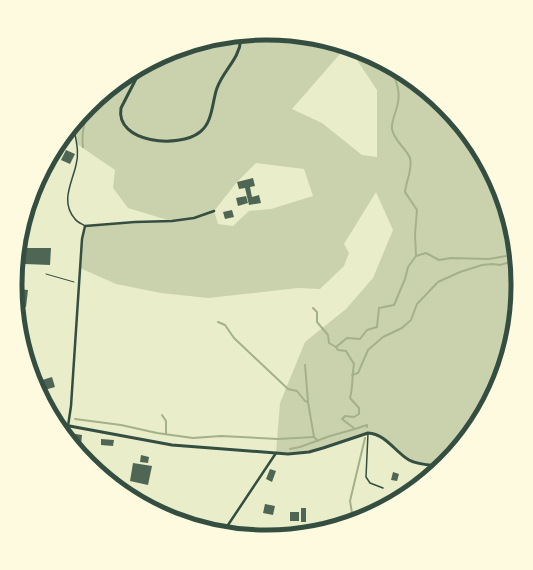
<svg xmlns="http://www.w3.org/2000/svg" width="533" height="570" font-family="'PT Sans',sans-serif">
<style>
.green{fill:#cad2ad;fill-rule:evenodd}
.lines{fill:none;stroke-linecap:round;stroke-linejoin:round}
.stream{stroke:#a3b18a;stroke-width:2}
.building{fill:#4f6655}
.path{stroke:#344e41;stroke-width:1}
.service{stroke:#344e41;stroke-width:1.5}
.minor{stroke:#344e41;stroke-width:2.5}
.tertiary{stroke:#344e41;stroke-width:3}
.rim{fill:none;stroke:#344e41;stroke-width:5}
</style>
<rect width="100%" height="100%" fill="#e9edc9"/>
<path class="green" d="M267 34 363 53 444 107 499 189 518 285 499 381 444 463 440 466 418 463 410 460 382 437 368 433 309 452 276 453 280 403 305 342 346 309 373 278 393 230 376 192 344 244 349 253 344 266 320 289 298 288 208 298 161 293 116 284 80 268 82 239 85 226 171 221 128 208 113 188 115 170 77 144 76 126 89 107 170 53ZM351 51 377 90V157L362 155 322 123 292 109 340 54ZM256 163 304 169 313 196 271 209 249 211 233 226 218 224 214 211 237 182Z"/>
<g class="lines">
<g class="stream">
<path d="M83 147C81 133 85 120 89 107"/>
<polyline points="416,256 426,253 439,260 451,258 489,259 512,255"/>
<polyline points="313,308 317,312 317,322 328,335 329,343 336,347"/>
<polyline points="218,322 225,325 234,338 288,389 297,391 305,401 308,402 314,437 318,441"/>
<polyline points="305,365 308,401"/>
<polyline points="352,375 358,373 368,350 383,337 402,328 411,320 417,304 438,282 460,272 482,265 492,264 500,265 513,261"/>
<polyline points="162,415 166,421 166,434"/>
<polyline points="75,419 121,425 157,433 193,438 221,436 278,439 314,437"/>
<path d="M367 427V425L355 429 342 419 345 416 354 417 359 414V408L350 398C353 388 352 375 354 364L346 351 338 350 336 347 347 338 360 339 367 330 377 327 379 308 394 305 405 279 408 267 416 256 415 234 417 210 405 192C406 181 413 169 410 158 406 148 394 141 392 129 391 120 397 111 398 102 400 93 397 81 392 72"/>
<polyline points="290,449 300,447 330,436 355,429"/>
<polyline points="353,519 350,501 365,438"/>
</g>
</g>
<g class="building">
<polygon points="66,150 75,154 70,164 61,160"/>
<polygon points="253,178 255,186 250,187 252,197 259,195 261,203 249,205 245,188 239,189 237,182"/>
<polygon points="246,196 248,203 238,206 236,198"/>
<polygon points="232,210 234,217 225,219 223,212"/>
<polygon points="25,248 51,248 50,265 25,264"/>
<polygon points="16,289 28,290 26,307 19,306"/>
<polygon points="52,377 55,387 41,391 39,381"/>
<polygon points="69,433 82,435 81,445 76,444"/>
<polygon points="101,439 114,440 113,446 101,445"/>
<polygon points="141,455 149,457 148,463 140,462"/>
<polygon points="133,463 152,466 148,485 130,481"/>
<polygon points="270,469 276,471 272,482 266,479"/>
<polygon points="393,472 399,474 397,481 391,480"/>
<polygon points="265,504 275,506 273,515 263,513"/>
<rect x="301" y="508" width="5" height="14"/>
<rect x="290" y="512" width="9" height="9"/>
</g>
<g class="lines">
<polyline class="path" points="46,274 74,282"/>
<g class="service">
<path d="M75 134C77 145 79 155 76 165 72 183 60 202 75 219 77 222 82 224 85 226"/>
<polyline points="368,433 366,477 370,483 383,488"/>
</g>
<g class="minor">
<polyline points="68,426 71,406 82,239 85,226 135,222 172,221 194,218 214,211"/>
<polyline points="226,528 276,453"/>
</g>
<g class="tertiary">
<path d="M139 73 121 108C115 143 179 149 200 132 213 122 212 102 217 88 224 69 239 60 241 39"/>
<path d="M64 425 172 445 288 454 309 452 323 448 368 433C386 434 395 452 409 460 418 465 430 465 440 466"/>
</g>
</g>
<path d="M0 0H533V570H0ZM266 40H267A244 244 0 0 1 511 284V286A244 244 0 0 1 267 530H266A244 244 0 0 1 22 286V284A244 244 0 0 1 266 40Z" fill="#fefae0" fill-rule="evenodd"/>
<path class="rim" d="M266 40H267A244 244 0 0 1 511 284V286A244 244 0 0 1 267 530H266A244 244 0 0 1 22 286V284A244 244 0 0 1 266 40Z"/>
</svg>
